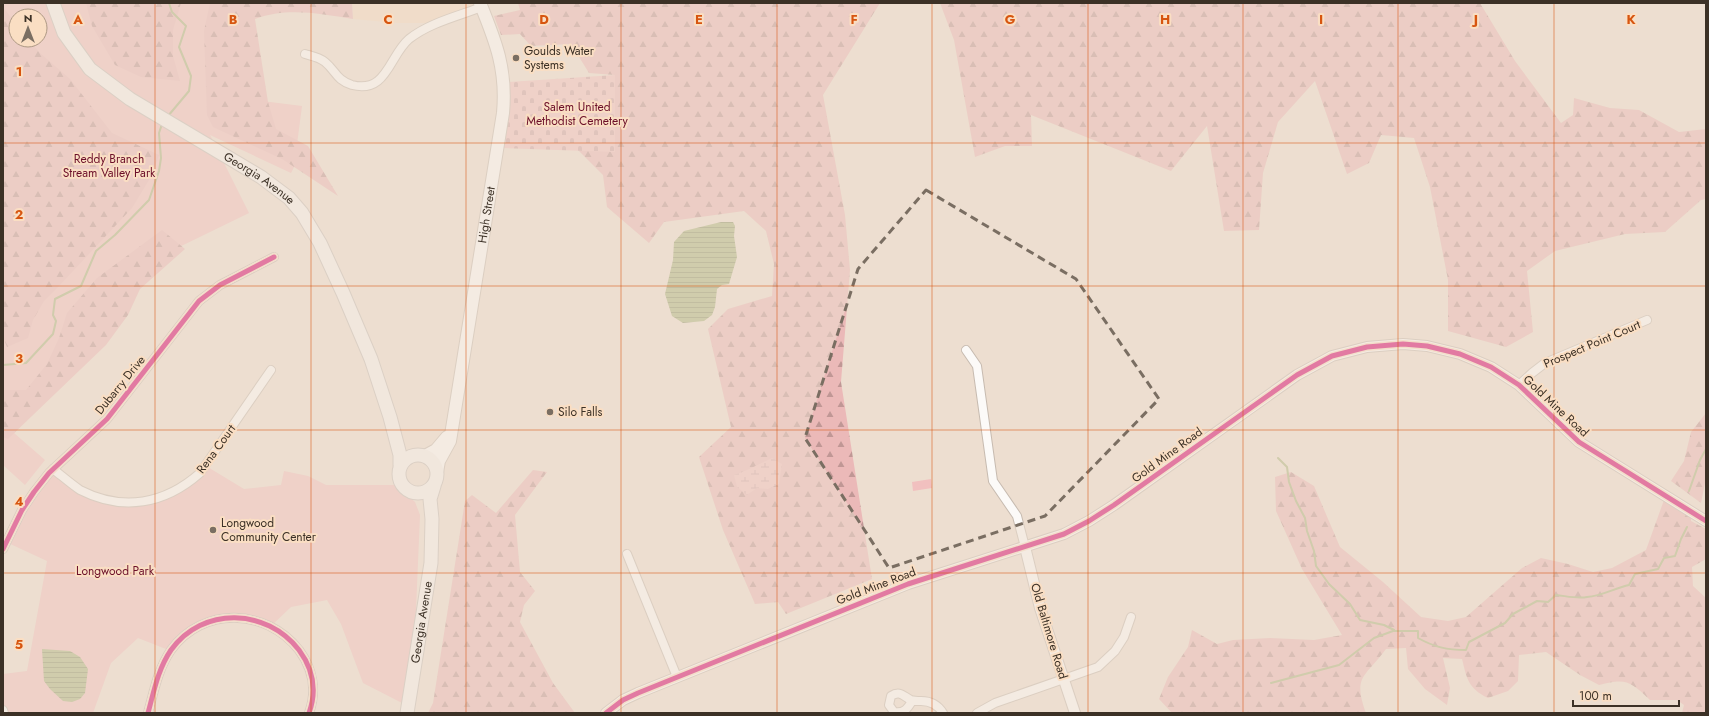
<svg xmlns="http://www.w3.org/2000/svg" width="1709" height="716" font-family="Jost,sans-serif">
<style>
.built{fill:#f3dac1}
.green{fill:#f1c0bf;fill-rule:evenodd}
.forest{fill:url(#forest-firs)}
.wetland{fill:url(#wetland-marsh)}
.cemetery{fill:url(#cemetery-stones)}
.water{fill:url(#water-rules)}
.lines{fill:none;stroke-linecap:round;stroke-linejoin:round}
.stream{stroke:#adb580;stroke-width:2}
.minor-casing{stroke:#c7bbb0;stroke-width:10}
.tertiary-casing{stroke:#c7bbb0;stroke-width:12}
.secondary-casing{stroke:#c7bbb0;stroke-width:14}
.primary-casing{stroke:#c6beb7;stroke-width:15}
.minor{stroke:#fcfaf8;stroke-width:8}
.tertiary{stroke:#fcfaf8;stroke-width:10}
.secondary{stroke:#fcfaf8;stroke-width:12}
.primary{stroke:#f6f1ee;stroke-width:13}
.cycleway-casing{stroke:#fadec3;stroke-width:8}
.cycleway{stroke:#d6006c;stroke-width:5}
.marked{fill:none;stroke:#7a6e62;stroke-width:3;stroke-dasharray:8 5;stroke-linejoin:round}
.grid{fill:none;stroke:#d7550f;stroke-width:1;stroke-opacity:0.55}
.poi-dot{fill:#7a6e62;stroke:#fadec3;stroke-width:1.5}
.labels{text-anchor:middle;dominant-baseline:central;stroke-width:4;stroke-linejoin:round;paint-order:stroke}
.poi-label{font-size:12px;fill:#3c3126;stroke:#fadec3;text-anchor:start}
.park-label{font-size:12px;fill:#6c0f29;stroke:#fadec3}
.street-label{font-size:12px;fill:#3c3126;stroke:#fadec3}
.grid-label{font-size:13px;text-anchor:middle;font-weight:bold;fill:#d7550f;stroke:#fadec3;stroke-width:4;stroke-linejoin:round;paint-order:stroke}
</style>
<defs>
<pattern id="forest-firs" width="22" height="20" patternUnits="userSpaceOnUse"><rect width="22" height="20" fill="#ebb9b8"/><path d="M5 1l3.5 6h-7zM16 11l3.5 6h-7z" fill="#c09795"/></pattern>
<pattern id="wetland-marsh" width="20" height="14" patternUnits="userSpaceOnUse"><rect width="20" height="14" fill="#f1c0bf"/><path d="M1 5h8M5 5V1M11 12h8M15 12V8" fill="none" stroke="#d0a5a4"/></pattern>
<pattern id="cemetery-stones" width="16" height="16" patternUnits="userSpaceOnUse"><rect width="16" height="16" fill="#f1c0bf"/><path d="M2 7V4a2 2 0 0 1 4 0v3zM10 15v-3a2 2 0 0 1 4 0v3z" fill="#d0a5a4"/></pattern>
<pattern id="water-rules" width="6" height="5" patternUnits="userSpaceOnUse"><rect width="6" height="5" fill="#adb580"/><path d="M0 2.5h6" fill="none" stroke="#8e9469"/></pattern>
</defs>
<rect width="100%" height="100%" fill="#edded0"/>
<polygon class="built" points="352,3 473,3 475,7 432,23 397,23 353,19"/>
<g class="green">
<path d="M3 3H212L262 101 302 106 294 167 291 173 210 135 249 213 169 252 14 433 45 460 25 485 3 465ZM16 16H40V40H16Z"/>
<polygon points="206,466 244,489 281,485 284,471 308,476 326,485 396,485 415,502 420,515 415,633 404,704 363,683 341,624 327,600 291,607 271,626 241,618 201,624 171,651 138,638 111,663 93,713 4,713 3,710 3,674 27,671 47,561 6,542 22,510 53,469 80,489 126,503 170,494"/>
<polygon points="931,479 932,488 913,491 912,482"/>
</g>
<g class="forest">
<polygon points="86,3 181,3 173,30 173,56 180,81 141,77 115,65 92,26"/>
<path d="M210 3H352L353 19C319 14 288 7 255 19L268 102 276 129 308 146 338 196 282 159 213 127 207 115 204 31Z"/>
<polygon points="518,3 880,3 823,95 845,215 850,270 841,382 872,579 786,614 778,602 755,604 723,530 699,457 731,427 708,329 728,309 772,296 774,264 766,231 744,211 664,222 649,243 607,207 603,175 578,150 614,151 615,75 589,73 571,44 531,46 520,34 501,35 494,16 520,10"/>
<polygon points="940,3 1480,3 1515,61 1561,123 1573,115 1574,98 1610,108 1639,110 1679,132 1706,129 1706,199 1701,200 1665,232 1625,234 1555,251 1527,271 1533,332 1506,347 1448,331 1448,280 1430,187 1414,138 1381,135 1369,163 1347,174 1315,81 1278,122 1263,173 1259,230 1224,231 1207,126 1171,171 1031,115 1032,146 1005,146 975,157 954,40"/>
<polygon points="3,7 16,24 16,40 29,40 40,53 70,79 112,133 159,155 152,175 132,208 59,286 44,301 33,320 28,338 7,347 3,337"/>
<polygon points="162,230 185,249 140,289 128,315 106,345 8,439 3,437 3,390 26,390 47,364 59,338 67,313 97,278"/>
<polygon points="1706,413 1706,478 1701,503 1671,481 1684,461 1691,432"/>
<polygon points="533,470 547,472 515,515 520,572 535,591 524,605 520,622 553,683 575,713 428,713 433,703 465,501 472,495 496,513"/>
<path d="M1291 472 1314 486 1340 547 1383 582 1421 617 1448 621 1466 617 1522 568 1541 558 1568 564 1593 572 1612 568 1646 550 1664 500 1691 517V521L1706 529V559L1692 567 1693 586 1706 598V713H1682L1684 705 1677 700H1650C1630 681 1626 678 1599 685L1580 675 1546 652 1519 655 1518 681 1508 691 1488 698C1468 688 1467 679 1462 659L1443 658 1450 688 1447 705 1425 689 1408 669 1406 648 1386 649C1366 677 1352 675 1366 713H1172L1159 699 1168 677 1188 647 1192 630 1217 644 1233 640 1270 638 1314 640 1342 635 1302 569 1276 511 1275 477Z"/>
</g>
<path class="wetland" d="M772 458 782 464 779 484 768 489 757 488 747 495 737 487 734 475C747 471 759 464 772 458Z"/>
<polygon class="cemetery" points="615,75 615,152 503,148 509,82"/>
<g class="water">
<polygon points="721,222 733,222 735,226 734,236 737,257 729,284 722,285 717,289 715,307 712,315 704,321 683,323 672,316 665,294 673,260 674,242 684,231"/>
<polygon points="42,649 70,651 80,657 88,669 85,693 80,699 72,702 63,701 50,689 44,681"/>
</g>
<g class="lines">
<g class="stream">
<polyline points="168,116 189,91 191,76 179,47 186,26 172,12 169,3"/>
<polyline points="3,365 26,363 53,334 56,321 53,315 55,299 81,286 96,251 115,235 149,200 159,171 161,158 159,133 162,124"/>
<polyline points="1278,458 1287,467 1289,482 1296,501 1305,518 1307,531 1314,551 1316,566 1329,584 1350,604 1360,620 1384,625 1394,630"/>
<polyline points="1689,491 1700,460 1706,449"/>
<path d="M1271 683 1339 665 1374 638 1393 631H1418V638C1434 647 1447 650 1466 650L1469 642 1505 623 1513 614 1537 601 1548 602 1556 595C1566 596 1578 599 1587 597 1602 596 1615 588 1629 585L1635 574 1658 569 1664 558 1675 556 1681 539 1687 527"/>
</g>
<g class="minor-casing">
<g id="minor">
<path d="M305 54C312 56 319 57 325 62 336 71 336 80 352 85 387 94 389 56 409 39 429 23 458 16 482 7"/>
<polyline points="966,350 977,366 993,481 1017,516 1025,547"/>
<polyline points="1519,385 1532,373 1545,363 1647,320"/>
<path d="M53 469C62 476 71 484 80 490 123 512 165 504 200 473L271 370"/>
<polyline points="3,549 22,510 34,492 49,473 107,419 199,301 220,285 274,257"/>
<polyline points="627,554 677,677"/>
<path d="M912 701C908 708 904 714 894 712L889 705 891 696C900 690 903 696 911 700 914 701 918 701 921 701 930 701 938 705 943 713"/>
<polyline points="3,710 4,713"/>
<path d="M148 713C154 691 158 669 171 650 203 606 266 608 299 650 313 669 317 691 309 713"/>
<polyline points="977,713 995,703 1098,667 1115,651 1124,637 1131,617"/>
</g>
</g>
<g class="tertiary-casing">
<g id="tertiary">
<polyline points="1025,547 1040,608 1075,713"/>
<polyline points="606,713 623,700 638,693 908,584 1064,534 1089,521 1114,505 1297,375 1332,356 1367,347 1403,344 1427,346 1460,354 1491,367 1519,385 1579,442 1706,521"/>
</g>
</g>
<g class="secondary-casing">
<g id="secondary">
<polyline points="425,456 436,450 447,437"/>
<path id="s1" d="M437 472 439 461 450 441 503 113C507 70 496 42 480 3"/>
</g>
</g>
<g class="primary-casing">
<g id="primary">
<path id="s2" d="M53 3 64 33 90 69 130 99 261 177 289 198 302 213 320 243 343 293 371 359 390 417 400 455V465"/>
<circle cx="418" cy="474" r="19"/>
<path id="s3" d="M407 713 431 563 432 519 430 499 434 486"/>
</g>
</g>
<use href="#minor" class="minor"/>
<use href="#tertiary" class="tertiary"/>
<use href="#secondary" class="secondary"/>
<use href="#primary" class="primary"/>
<g class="cycleway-casing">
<g id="cycleway">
<polyline points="3,549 22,510 34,492 49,473 107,419 199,301 220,285 274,257"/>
<path d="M148 713C154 691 158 669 171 650 203 606 266 608 299 650 313 669 317 691 309 713"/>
<polyline points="606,713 623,700 638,693 908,584 1064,534 1089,521 1114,505 1297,375 1332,356 1367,347 1403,344 1427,346 1460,354 1491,367 1519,385 1579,442 1706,521"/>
</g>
</g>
<use href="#cycleway" class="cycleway"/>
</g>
<path d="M0 0H1709V716H0ZM926 190 1076 279 1159 399 1045 516 889 568 805 438 858 269Z" fill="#edded0" fill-opacity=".55" fill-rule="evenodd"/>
<path class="marked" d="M926 190 1076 279 1159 399 1045 516 889 568 805 438 858 269Z"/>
<path class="grid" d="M155 3V713M311 3V713M466 3V713M621 3V713M777 3V713M932 3V713M1088 3V713M1243 3V713M1398 3V713M1554 3V713M3 143H1706M3 286H1706M3 430H1706M3 573H1706"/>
<g class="poi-dot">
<circle cx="516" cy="58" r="4"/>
<circle cx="550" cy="412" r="4"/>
<circle cx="213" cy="530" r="4"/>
</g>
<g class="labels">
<g class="poi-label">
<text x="524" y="51">Goulds Water<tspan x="524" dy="14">Systems</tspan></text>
<text x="558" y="412">Silo Falls</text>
<text x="221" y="523">Longwood<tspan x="221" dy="14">Community Center</tspan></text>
</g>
<g class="park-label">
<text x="577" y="107">Salem United<tspan x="577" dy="14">Methodist Cemetery</tspan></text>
<text x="109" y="159">Reddy Branch<tspan x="109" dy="14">Stream Valley Park</tspan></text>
<text x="115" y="571">Longwood Park</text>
</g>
<g class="street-label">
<text stroke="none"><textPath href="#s2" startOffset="278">Georgia Avenue</textPath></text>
<text stroke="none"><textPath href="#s1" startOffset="263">High Street</textPath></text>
<text transform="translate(1592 344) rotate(-23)">Prospect Point Court</text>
<text transform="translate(120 385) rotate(-51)">Dubarry Drive</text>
<text transform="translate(1556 406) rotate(43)">Gold Mine Road</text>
<text transform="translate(216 449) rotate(-54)">Rena Court</text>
<text transform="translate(1167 455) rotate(-36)">Gold Mine Road</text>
<text transform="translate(876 586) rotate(-21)">Gold Mine Road</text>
<text stroke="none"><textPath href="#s3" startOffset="92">Georgia Avenue</textPath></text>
<text transform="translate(1049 631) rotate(73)">Old Baltimore Road</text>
</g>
</g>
<g class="grid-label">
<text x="78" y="24">A</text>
<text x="233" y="24">B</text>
<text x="388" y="24">C</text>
<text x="544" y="24">D</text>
<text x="699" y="24">E</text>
<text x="854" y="24">F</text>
<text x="1010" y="24">G</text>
<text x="1165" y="24">H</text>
<text x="1321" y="24">I</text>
<text x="1476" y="24">J</text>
<text x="1631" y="24">K</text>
<text x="19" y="76">1</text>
<text x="19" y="219">2</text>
<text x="19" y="363">3</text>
<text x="19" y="506">4</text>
<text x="19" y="649">5</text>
</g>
<rect width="1709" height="716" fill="none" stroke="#3c3126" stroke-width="8"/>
<g transform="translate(28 28)"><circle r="19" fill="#fadec3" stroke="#ae9984"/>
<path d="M0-3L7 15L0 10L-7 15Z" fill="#7a6e62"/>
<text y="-6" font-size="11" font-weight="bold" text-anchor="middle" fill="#3c3126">N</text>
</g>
<path d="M1573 700v6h106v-6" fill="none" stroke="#3c3126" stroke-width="2"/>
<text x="1579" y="700" font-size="12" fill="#3c3126" stroke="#fadec3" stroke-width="3" paint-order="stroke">100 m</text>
</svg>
